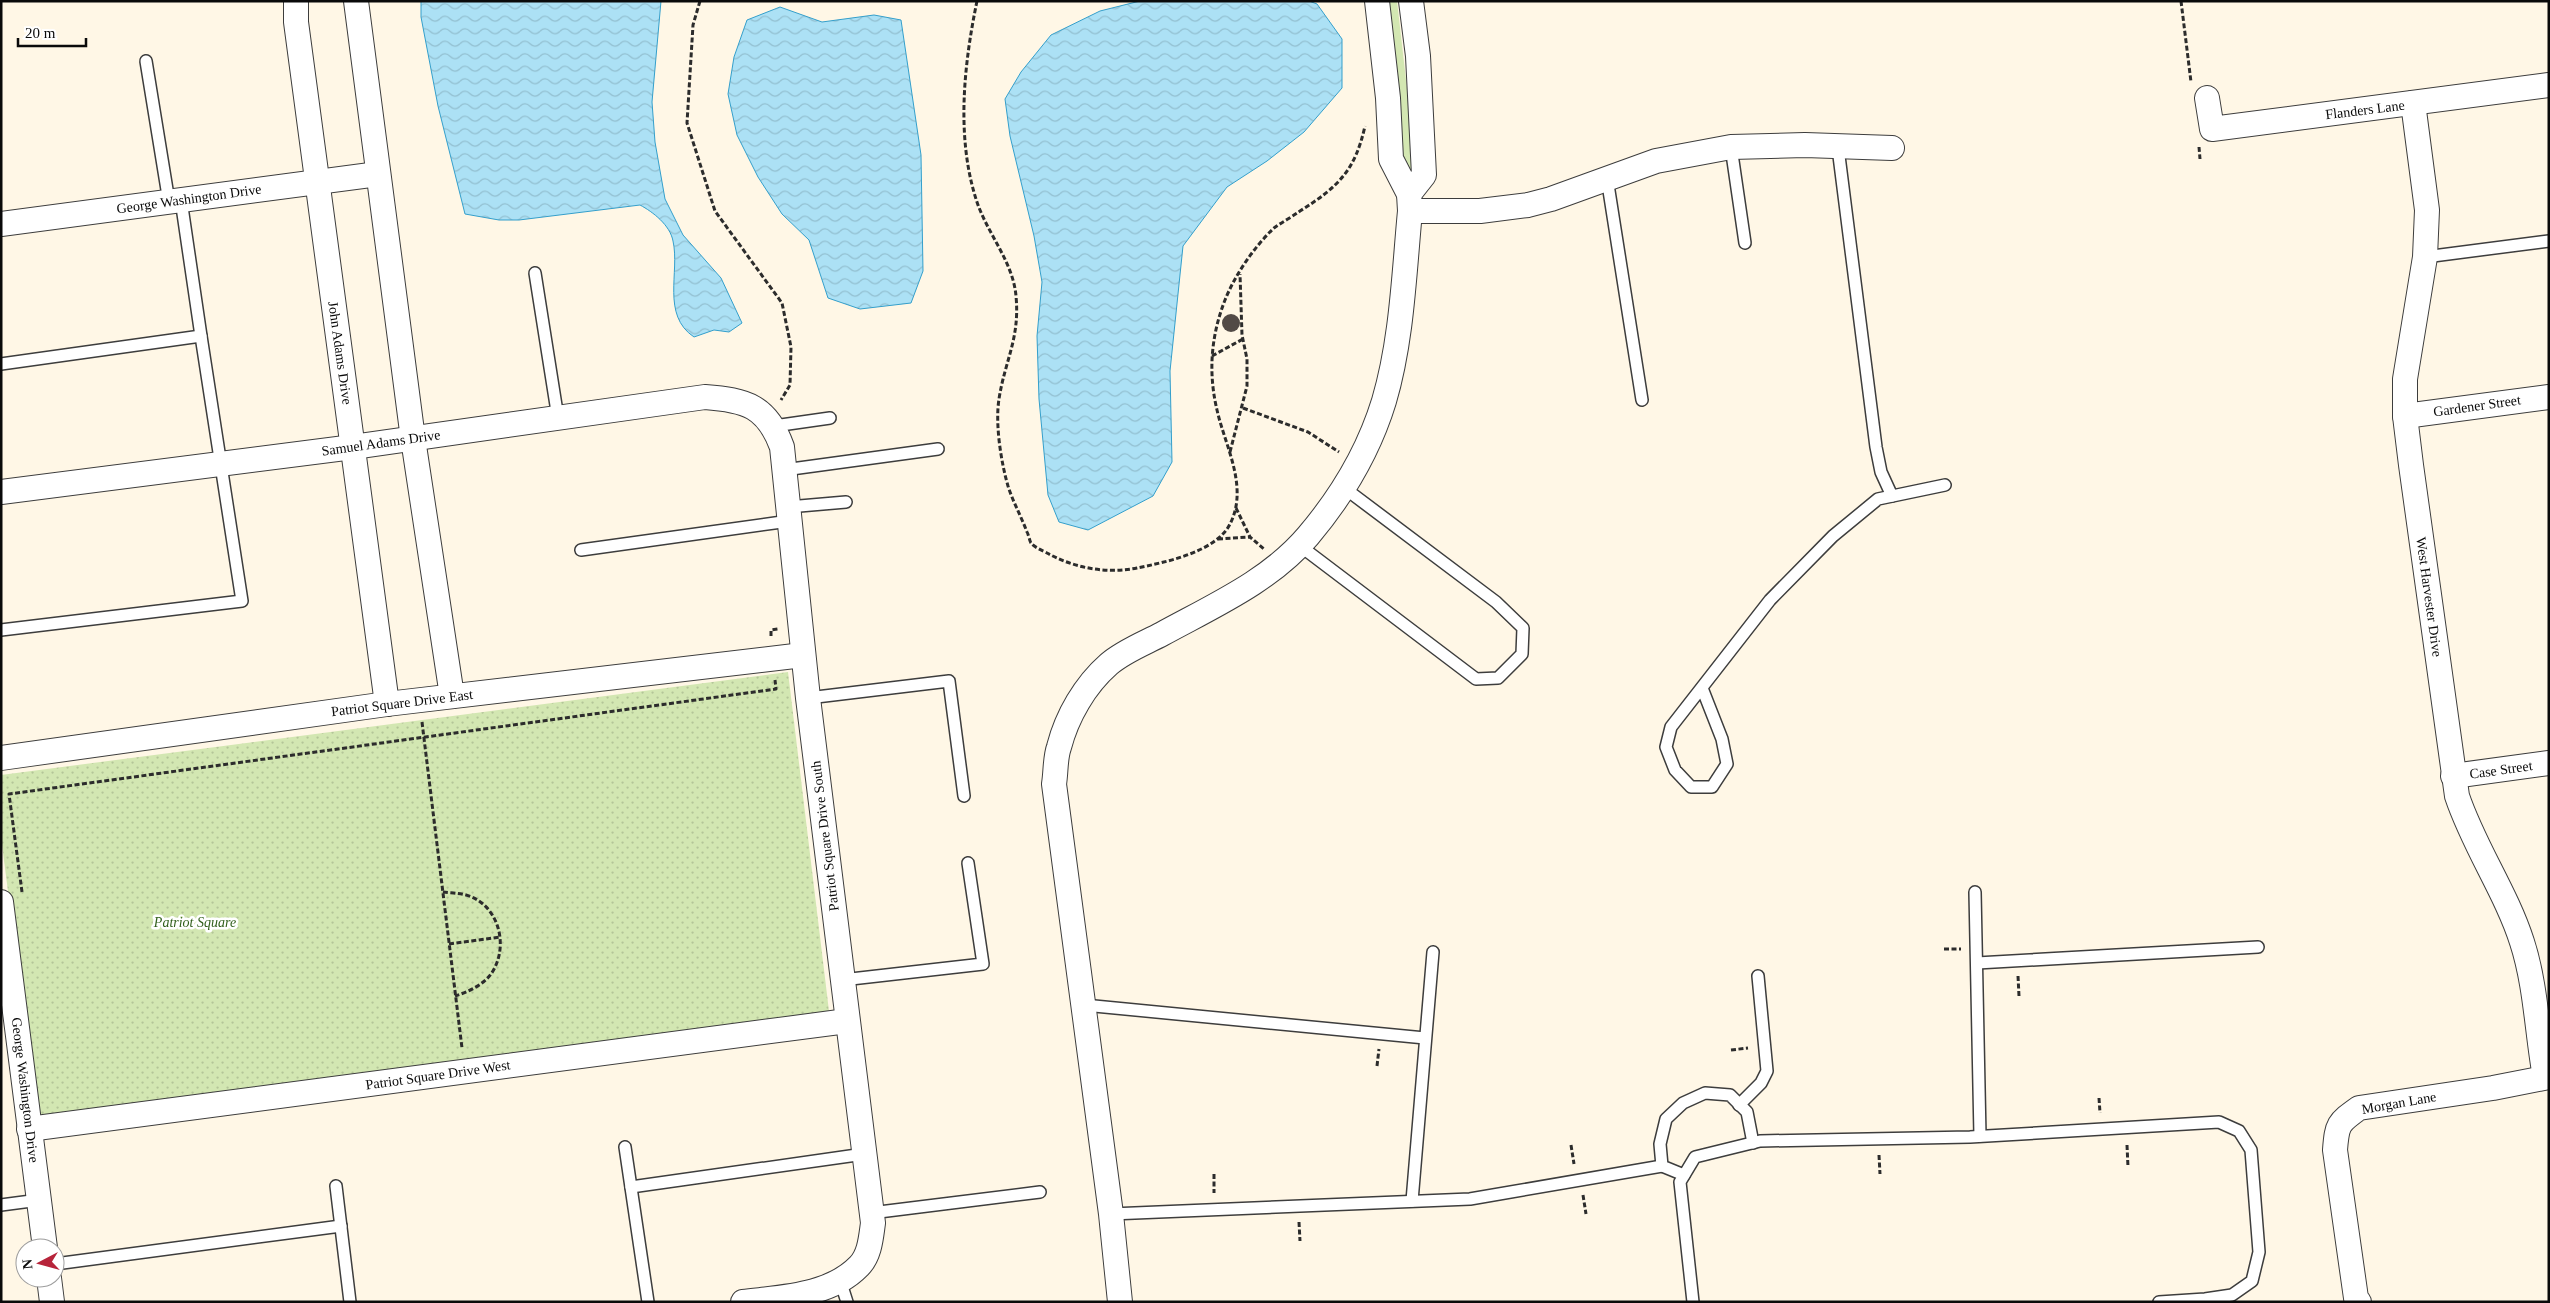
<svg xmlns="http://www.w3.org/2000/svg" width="2550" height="1303" font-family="Georgia,serif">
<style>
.grass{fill:#d3e7b2}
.park{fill:url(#park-dots)}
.water{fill:url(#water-waves);stroke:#349fcb}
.building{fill:#524a46}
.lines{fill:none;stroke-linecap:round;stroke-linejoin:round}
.lane-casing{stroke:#3d3d3d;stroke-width:14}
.street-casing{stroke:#3d3d3d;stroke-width:26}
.path{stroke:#2c2c2c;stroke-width:3;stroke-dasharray:5 2.5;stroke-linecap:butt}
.lane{stroke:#fff;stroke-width:11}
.street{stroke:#fff;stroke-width:24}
.labels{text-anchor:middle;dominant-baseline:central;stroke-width:5;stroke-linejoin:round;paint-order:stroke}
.street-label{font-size:14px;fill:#0a0a0a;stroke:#fff}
.park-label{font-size:14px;font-style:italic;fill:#315f1c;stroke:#fff}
</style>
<defs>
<pattern id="park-dots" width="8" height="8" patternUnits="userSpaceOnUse" patternTransform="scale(1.25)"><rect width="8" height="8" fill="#d3e7b2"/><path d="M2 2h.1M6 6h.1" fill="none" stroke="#b4c598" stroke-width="1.8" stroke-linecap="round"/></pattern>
<pattern id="water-waves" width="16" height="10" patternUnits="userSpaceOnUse" patternTransform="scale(1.25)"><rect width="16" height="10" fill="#ace1f5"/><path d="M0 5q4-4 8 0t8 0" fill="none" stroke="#93c0d1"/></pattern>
</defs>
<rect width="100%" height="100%" fill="#fff7e6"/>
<polygon class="grass" points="1387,1 1397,1 1414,150 1413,175 1403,164"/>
<polygon class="park" points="788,672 829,1011 37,1117 1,837 1,775"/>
<g class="water">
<path d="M421 1H661L652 102 655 142 665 199 683 235 721 278 742 323 729 332 714 330 694 337C661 315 680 272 673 241 670 225 653 212 640 205L519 220H499L465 214 438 106 421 17Z"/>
<polygon points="1140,1 1309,1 1317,4 1342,39 1342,88 1304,132 1267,161 1227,187 1183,246 1170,371 1172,462 1153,496 1088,530 1059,522 1048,495 1039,399 1037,336 1042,282 1034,236 1010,136 1005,99 1021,72 1051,35 1100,11"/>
<polygon points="780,7 822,22 874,15 901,20 921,155 923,271 911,303 860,309 828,298 809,240 782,214 758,177 737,135 728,94 734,57 747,20"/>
</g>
<circle class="building" cx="1231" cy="323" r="9"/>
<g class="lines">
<g class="lane-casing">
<g id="lane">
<polyline points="146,61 169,202"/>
<polyline points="1731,147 1745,243"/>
<polyline points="1838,148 1876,447 1881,472 1892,496"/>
<polyline points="1607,178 1642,400"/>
<polyline points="181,200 201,336"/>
<polyline points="2425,257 2549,241"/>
<polyline points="535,273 558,418"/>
<polyline points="1,364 201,336 242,601 1,630"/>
<polyline points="774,426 830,418"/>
<polyline points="784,470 938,449"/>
<polyline points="788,507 846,502"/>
<polyline points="1299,545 1476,679 1498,678 1522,654 1523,628 1496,602 1343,487"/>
<polyline points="581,550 789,521"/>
<polyline points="1702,688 1722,739 1727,764 1712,787 1691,787 1675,770 1666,747 1671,727 1770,600 1833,536 1878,499 1945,485"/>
<polyline points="808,698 949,681 964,796"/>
<polyline points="1975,892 1980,1136"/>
<polyline points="1977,963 2258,947"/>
<polyline points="842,980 983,964 968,863"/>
<polyline points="1084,1005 1425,1038"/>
<polyline points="1739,1105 1761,1083 1767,1071 1758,976"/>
<polyline points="625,1147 648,1302"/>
<polyline points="1684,1175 1662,1166 1660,1144 1666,1119 1683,1103 1705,1093 1730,1095 1747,1112 1753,1143"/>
<polyline points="336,1186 350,1302"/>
<polyline points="631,1187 864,1154"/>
<polyline points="1412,1201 1433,952"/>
<polyline points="1,1205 39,1200"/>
<polyline points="871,1213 1040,1192"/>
<polyline points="1111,1214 1470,1199 1662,1166"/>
<polyline points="55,1264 341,1226"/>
<polyline points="840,1280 847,1302"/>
<polyline points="1693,1302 1680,1182 1695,1157 1760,1141 1970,1137 2219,1122 2239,1131 2251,1150 2259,1252 2252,1281 2232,1295 2205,1299 2159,1302"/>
</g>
</g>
<g class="street-casing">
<g id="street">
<polyline points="296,1 296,22 387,704"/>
<polyline points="356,1 413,439 452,696"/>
<polyline points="2207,98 2212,129 2549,85"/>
<path d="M2413 103 2427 210 2425 257 2405 379V416L2411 465 2457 796C2474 847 2506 892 2522 942 2536 985 2537 1033 2545 1077"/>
<polyline points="1409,194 1424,175 1418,56 1411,1"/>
<polyline points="1410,211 1480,211 1528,205 1551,199 1656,161 1731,147 1805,145 1892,148"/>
<polyline points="1,224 378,174"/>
<polyline points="2405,416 2549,397"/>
<path d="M1 492 353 447 705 397C746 400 767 406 782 447L808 698 873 1223C871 1237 870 1255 859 1266 830 1296 782 1297 743 1302"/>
<polyline points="1,758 387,704 803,655"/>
<polyline points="2453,776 2549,763"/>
<polyline points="1,902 45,1248"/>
<polyline points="29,1129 847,1021"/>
<polyline points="49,1278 52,1302"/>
<path d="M1120 1302 1111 1214 1054 784C1056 772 1055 758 1059 747 1067 716 1085 685 1109 664 1124 651 1145 643 1162 634 1213 606 1270 581 1308 536 1341 497 1369 450 1384 401 1402 340 1404 274 1410 211L1409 194 1391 159 1388 98 1377 1"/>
<path d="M2359 1302 2356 1298 2335 1150C2337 1124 2338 1123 2359 1108L2493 1088 2549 1077"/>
</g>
</g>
<g class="path">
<polyline points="700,1 693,25 687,123 715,211 782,303 791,347 790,385 781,400"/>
<path d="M977 1C964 64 956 136 976 199 986 232 1013 261 1016 296 1020 339 1005 360 999 399 995 424 1001 462 1008 486 1013 502 1021 516 1027 532 1028 533 1030 542 1031 543 1034 547 1043 551 1047 553 1074 568 1106 574 1137 568 1166 562 1216 552 1230 524 1249 487 1225 446 1217 410 1208 372 1211 336 1225 300 1235 275 1254 247 1274 228 1282 222 1292 217 1300 211 1338 187 1355 171 1365 126"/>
<polyline points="2181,1 2191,82"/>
<polyline points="2199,147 2200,159"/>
<polyline points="1212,356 1243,339"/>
<polyline points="1243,408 1308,432 1339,452"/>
<polyline points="1230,452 1247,386 1247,359 1242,335 1240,274"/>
<polyline points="1236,508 1250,537 1264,549"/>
<polyline points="1218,539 1250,537"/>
<polyline points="771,636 771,630 778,629"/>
<polyline points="422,722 462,1048"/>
<polyline points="22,892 9,794 776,689 775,680"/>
<path d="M443 892C450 893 458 893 466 895 499 904 510 947 491 974 483 985 468 992 455 996"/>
<polyline points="449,944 501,937"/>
<polyline points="1944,949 1961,949"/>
<polyline points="2018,976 2019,996"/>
<polyline points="1731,1050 1748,1048"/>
<polyline points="1377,1066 1379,1049"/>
<polyline points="2099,1098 2100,1113"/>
<polyline points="1571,1145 1574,1164"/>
<polyline points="2127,1145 2128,1167"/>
<polyline points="1879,1155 1880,1174"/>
<polyline points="1214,1174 1214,1193"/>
<polyline points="1583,1195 1586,1214"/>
<polyline points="1299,1222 1300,1241"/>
</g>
<use href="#lane" class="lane"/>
<use href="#street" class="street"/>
</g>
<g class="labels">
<g class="street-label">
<text transform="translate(2365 110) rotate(-7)">Flanders Lane</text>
<text transform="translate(189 199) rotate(-8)">George Washington Drive</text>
<text transform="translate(340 353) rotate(82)">John Adams Drive</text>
<text transform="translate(2477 406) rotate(-8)">Gardener Street</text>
<text transform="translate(381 443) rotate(-8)">Samuel Adams Drive</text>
<text transform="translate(2429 597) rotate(82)">West Harvester Drive</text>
<text transform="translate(402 703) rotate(-7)">Patriot Square Drive East</text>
<text transform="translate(2501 770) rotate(-8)">Case Street</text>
<text transform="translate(825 836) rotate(-97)">Patriot Square Drive South</text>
<text transform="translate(438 1075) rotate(-8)">Patriot Square Drive West</text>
<text transform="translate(25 1090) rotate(83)">George Washington Drive</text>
<text transform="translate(2399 1103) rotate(-10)">Morgan Lane</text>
</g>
<g class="park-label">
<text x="195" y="922">Patriot Square</text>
</g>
</g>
<rect width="2550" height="1303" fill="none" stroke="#0a0a0a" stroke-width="5"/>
<g transform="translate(40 1263) rotate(264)"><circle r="24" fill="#ffffff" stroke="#9d9d9d"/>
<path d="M0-4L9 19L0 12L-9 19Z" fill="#b7243a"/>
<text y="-8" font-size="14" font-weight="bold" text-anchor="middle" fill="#0a0a0a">N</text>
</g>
<path d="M18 38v8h68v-8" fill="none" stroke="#0a0a0a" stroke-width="2.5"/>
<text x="25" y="38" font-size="15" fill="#0a0a0a" stroke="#ffffff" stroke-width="4" paint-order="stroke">20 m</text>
</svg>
